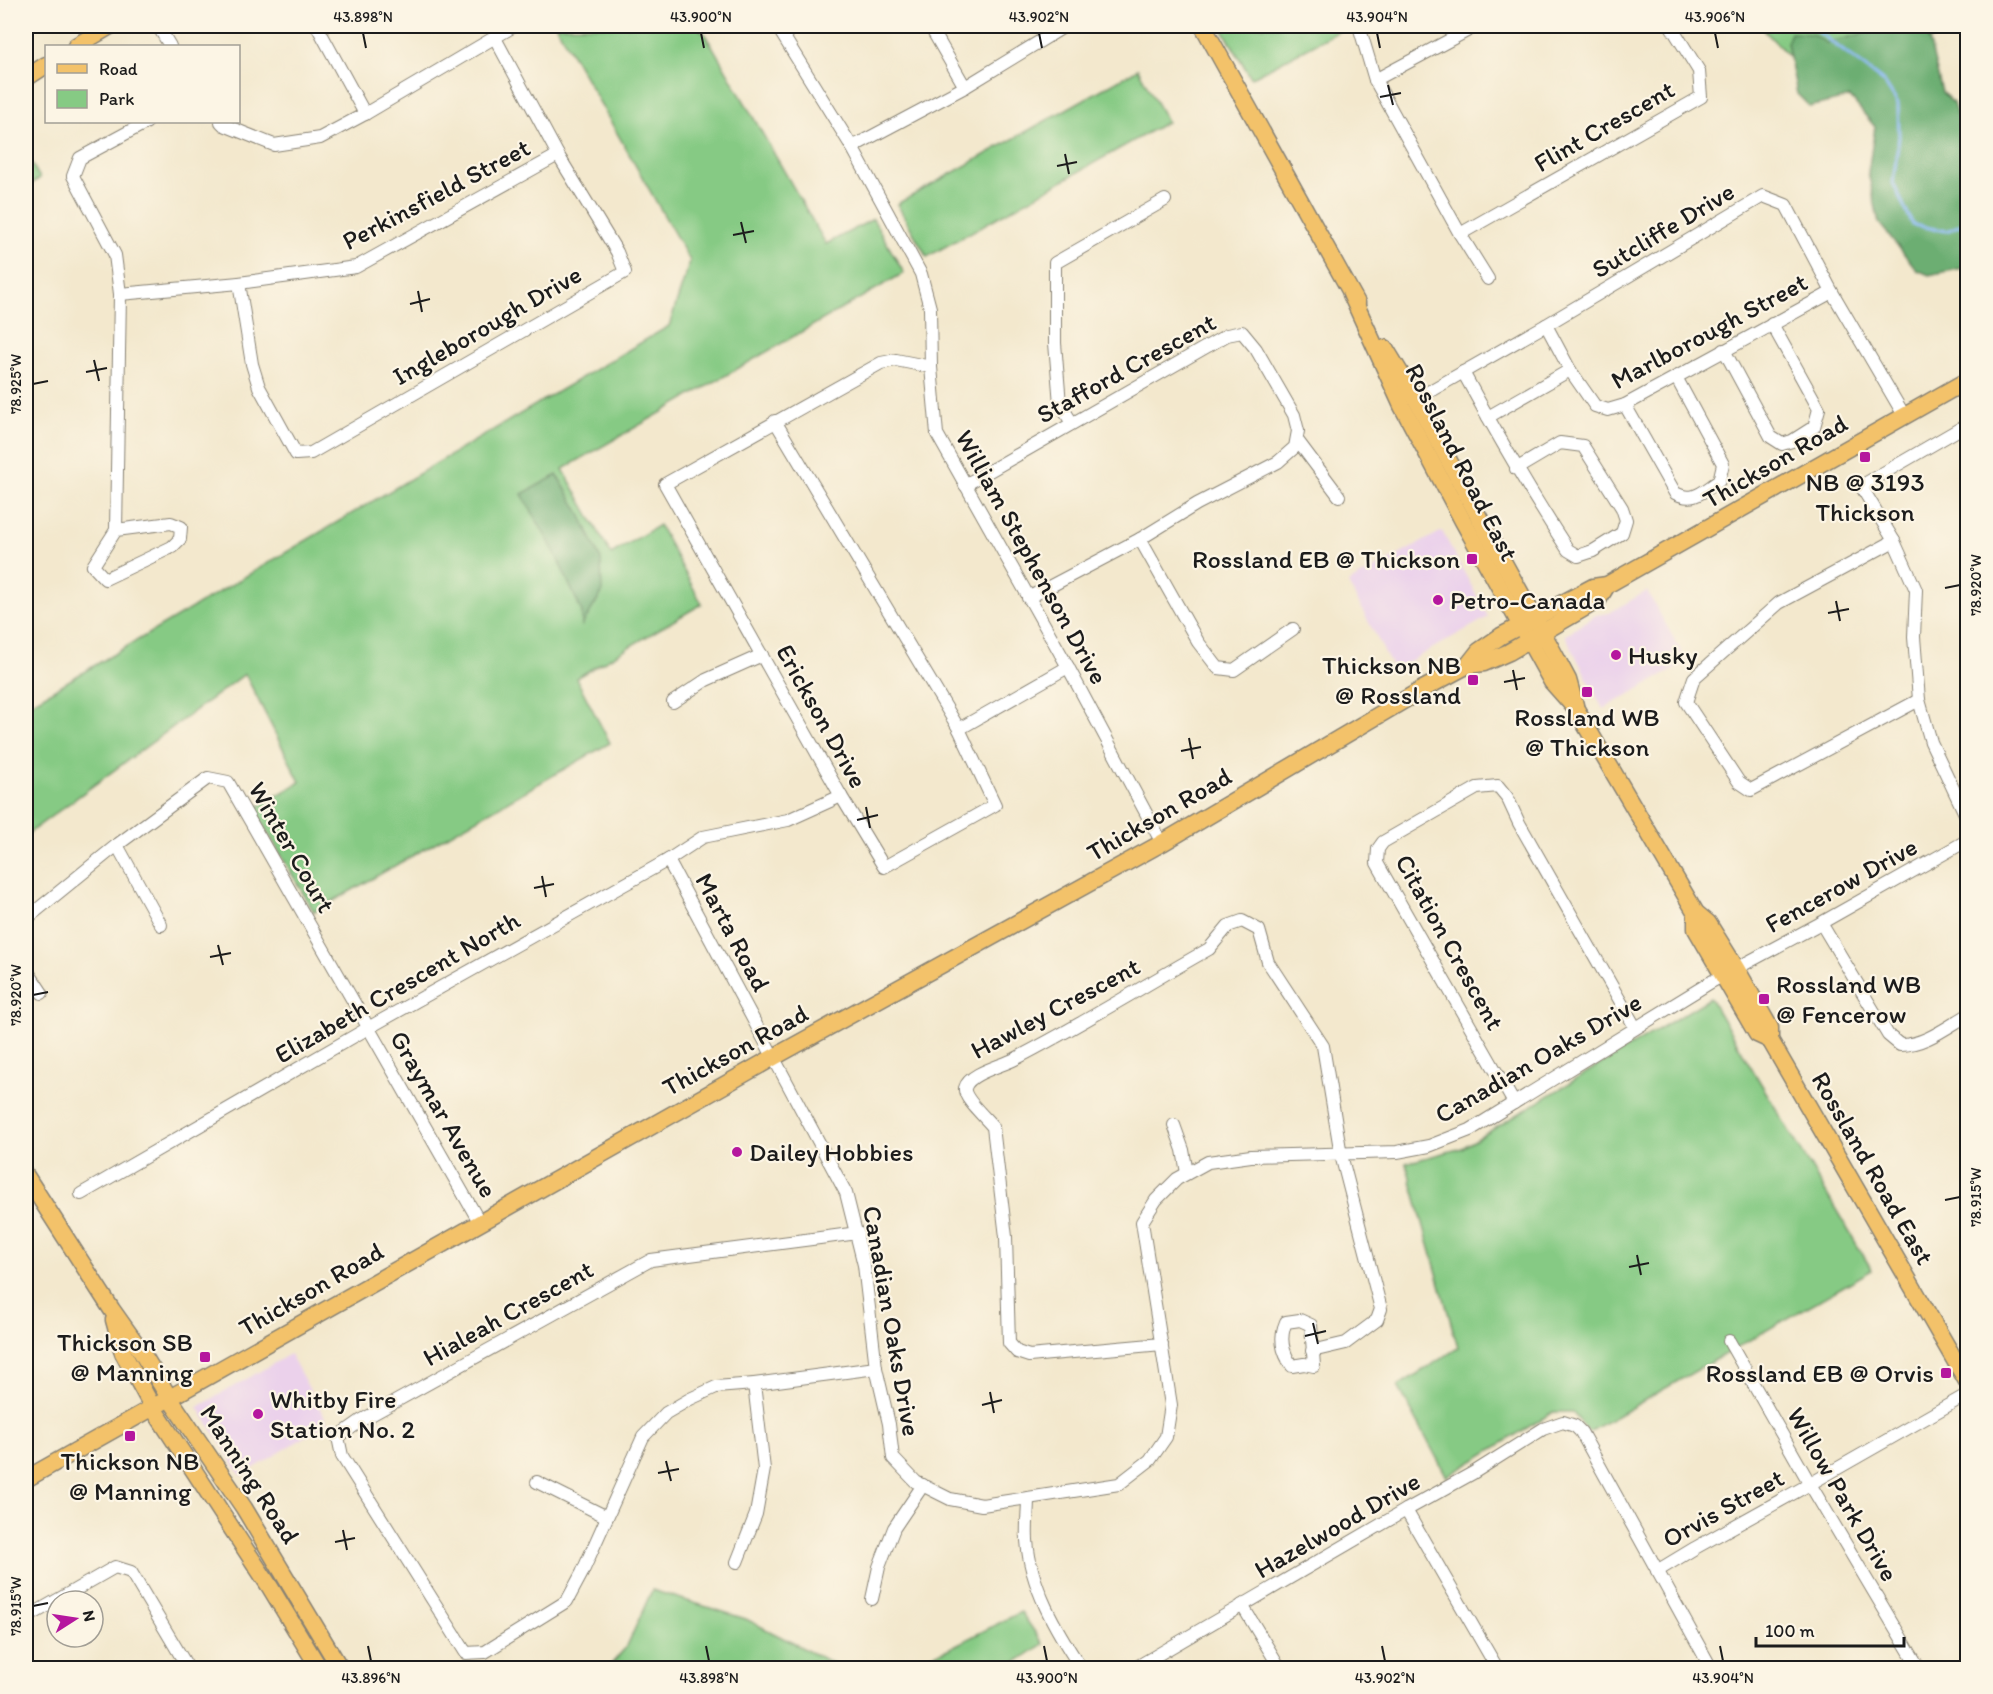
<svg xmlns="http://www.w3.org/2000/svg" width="1993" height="1694" font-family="Itim,sans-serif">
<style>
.built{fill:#ebd1eb}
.green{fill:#86ca84;stroke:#517350;stroke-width:1.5}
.forest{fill:#6cae72;stroke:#446547;stroke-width:1.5}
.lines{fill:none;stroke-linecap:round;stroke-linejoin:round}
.stream{stroke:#8abaf5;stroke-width:3}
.minor-casing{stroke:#888274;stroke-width:14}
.major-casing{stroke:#888274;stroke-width:19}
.minor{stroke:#fff;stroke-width:12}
.major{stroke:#f3c26a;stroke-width:16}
.ticks{fill:none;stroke:#1c1c1c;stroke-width:2}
.poi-dot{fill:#b5179e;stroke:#fcf5e5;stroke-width:2}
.labels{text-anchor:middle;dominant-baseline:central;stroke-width:4.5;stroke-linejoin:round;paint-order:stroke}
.street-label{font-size:26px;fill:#1c1c1c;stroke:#fcf5e5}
.poi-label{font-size:26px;fill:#1c1c1c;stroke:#fcf5e5;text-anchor:start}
.neatline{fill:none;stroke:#1c1c1c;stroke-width:2}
.ticks-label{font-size:15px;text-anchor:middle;fill:#1c1c1c}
</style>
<rect width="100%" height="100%" fill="#fcf5e5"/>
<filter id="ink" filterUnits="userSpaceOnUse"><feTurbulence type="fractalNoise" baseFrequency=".0167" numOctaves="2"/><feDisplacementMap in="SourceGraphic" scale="12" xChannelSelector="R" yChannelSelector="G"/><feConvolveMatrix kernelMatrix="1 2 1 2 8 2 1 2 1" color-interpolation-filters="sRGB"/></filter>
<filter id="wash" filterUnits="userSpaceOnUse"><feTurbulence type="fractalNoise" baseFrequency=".008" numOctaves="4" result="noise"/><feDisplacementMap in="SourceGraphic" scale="24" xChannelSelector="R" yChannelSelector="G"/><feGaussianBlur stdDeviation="1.35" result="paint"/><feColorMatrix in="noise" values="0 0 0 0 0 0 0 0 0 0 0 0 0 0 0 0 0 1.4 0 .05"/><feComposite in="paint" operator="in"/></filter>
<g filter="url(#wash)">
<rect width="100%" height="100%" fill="#f3e8cd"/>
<g class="built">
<polygon points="1442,531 1488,617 1394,670 1348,583"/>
<polygon points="1647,591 1687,662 1603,709 1565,635 1596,615 1609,613"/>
<polygon points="290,1354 328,1423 241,1476 198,1407"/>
</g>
<g class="green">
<polygon points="556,26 696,26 706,35 826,244 873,219 904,273 563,469 611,554 659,525 702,604 576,678 610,743 314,912 254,809 300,782 245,674 26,835 26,706 669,326 690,261"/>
<polygon points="1225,26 1342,26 1343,29 1251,78 1222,28"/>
<polygon points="1760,26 1957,26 1854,81 1825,94"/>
<polygon points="1138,69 1167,122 927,257 897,204"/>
<polygon points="26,154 40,178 26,188"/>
<polygon points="1710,998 1872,1270 1589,1432 1572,1412 1553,1412 1447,1477 1398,1386 1458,1348 1406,1163 1462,1148"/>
<polygon points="652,1590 746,1619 836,1665 897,1668 948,1649 1021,1612 1043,1644 1007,1668 608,1668 627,1646"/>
</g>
<g class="forest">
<polygon points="1893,26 1915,26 1921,28 1929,39 1942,92 1953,103 1957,116 1967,125 1967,255 1963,268 1929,275 1917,270 1879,223 1868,172 1875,127 1850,97 1810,107 1797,94 1787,43 1791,33 1812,34 1826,43"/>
<polygon points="557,475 578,510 601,560 602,593 582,625 582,612 554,551 522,494"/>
</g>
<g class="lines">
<polyline class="stream" points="1815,26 1816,30 1884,82 1898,104 1899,137 1893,183 1913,225 1947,231 1968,221"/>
</g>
</g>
<g filter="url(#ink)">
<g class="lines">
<g class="minor-casing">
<g id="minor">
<polyline points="158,26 170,46"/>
<polyline points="317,26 365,114"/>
<polyline points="777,26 852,147 921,274 930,308 931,367 937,434 1068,667 1162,843"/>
<polyline points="930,26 965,87"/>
<polyline points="1359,26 1375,80 1460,234 1488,279"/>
<polyline points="1375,80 1476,26"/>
<polyline points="221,122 224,125 274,145 320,138 365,114 514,26"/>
<polyline points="852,147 965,87 1065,26"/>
<polyline points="1460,234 1701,97 1699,71 1671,26"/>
<polyline points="239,283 252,364 259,387 296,454 311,453 625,272 617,252 558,155 495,38"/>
<polyline points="120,294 239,283 356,267 558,155"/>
<polyline points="1546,325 1570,370 1595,406 1608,410 1625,405 1832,292"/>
<polyline points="1724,350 1771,437 1782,444 1792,441 1814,427 1819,409 1772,324"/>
<path d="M1463 372C1496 433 1530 492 1568 550L1578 556 1593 551 1622 533 1626 520 1622 508 1583 446 1560 443 1516 469"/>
<polyline points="1416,399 1546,325 1763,196 1786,205 1832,292 1905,417"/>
<path d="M1625 405 1675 493C1694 503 1703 491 1719 481L1723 464 1676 377"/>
<polyline points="1488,417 1570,370"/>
<polyline points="775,421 959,729 995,805 884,867 841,796 665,484 881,363 896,360 931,367"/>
<polyline points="1072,423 1060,404 1055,343 1055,263 1165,200"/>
<polyline points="1968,424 1861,486 1894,541 1916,590 1914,637 1919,700 1931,742 1968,820"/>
<polyline points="1297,440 1339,496"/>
<polyline points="965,485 1227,335 1242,332 1256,349 1294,415 1298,431 1295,447 1278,462 1197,504 1140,539 1028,598"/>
<polyline points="116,530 171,523 181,527 180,539 172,547 105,579 93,566 116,530 120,294 115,255 73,176 80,158 147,122"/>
<polyline points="1140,539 1198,642 1218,668 1234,670 1293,629"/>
<polyline points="1894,541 1779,603 1694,678 1686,702 1739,782 1751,790 1919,700"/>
<polyline points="673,702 706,680 762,655"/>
<polyline points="959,729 1068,667"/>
<polyline points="117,845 161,925"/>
<polyline points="668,860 846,1193 864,1265 876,1368 889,1424 893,1458 916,1482 950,1499 982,1505 1119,1484 1150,1460 1166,1437 1171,1405 1142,1222 1156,1200 1177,1179 1208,1162 1251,1156 1397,1152 1429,1146 1470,1130 1711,982 1821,923 1968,840"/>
<polyline points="26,919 117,845 208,778 228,782 480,1223"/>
<path d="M1821 923 1888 1035 1900 1045C1925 1045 1947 1027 1968 1015"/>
<polyline points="26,969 42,993"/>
<polyline points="1514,1103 1377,863 1378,849 1383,842 1477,788 1498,786 1507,797 1519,823 1635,1027"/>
<polyline points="1174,1125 1183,1150 1187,1173"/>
<polyline points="81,1194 377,1023 668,860 703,837 788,820 841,796"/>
<polyline points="858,1233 651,1260 362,1420 338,1437 342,1456 466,1653 485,1652 567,1601 582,1573 643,1437 666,1413 690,1399 716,1387 754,1384 876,1368"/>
<path d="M1300 1320 1311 1325 1314 1366 1304 1364 1292 1366C1282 1352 1279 1338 1286 1322Z"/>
<polyline points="1729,1341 1810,1484 1919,1668"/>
<path d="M1162 1344 1029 1356 1017 1352 1009 1343 1006 1237 993 1127C986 1118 963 1098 965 1088 969 1073 1002 1066 1015 1059 1081 1025 1145 985 1209 949L1228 926 1242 921 1259 930 1268 962 1323 1046 1341 1155 1381 1309 1377 1320 1346 1343 1312 1351"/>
<polyline points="537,1482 607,1517"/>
<path d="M1028 1498C1028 1511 1026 1526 1027 1540 1030 1586 1056 1630 1081 1668"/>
<polyline points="1406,1510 1497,1668"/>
<polyline points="737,1562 756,1514 764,1469 754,1384"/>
<polyline points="1657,1571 1695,1548 1810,1484 1968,1394"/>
<polyline points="872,1599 879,1567 894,1528 923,1485"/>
<polyline points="1242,1605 1280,1668"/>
<polyline points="26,1618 115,1567 131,1572 188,1668"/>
<polyline points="1135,1668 1406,1510 1473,1473 1543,1429 1563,1422 1575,1426 1581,1432 1711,1668"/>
</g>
</g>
<g class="major-casing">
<g id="major">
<polyline points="1203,26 1357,303"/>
<polyline points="76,46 110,26"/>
<polyline points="26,78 46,65"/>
<polyline points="1351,294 1402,406 1463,521 1552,682 1576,709 1696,913 1708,923 1736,968 1770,1028 1770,1040 1968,1383"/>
<polyline points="1385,348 1416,399 1490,538 1551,648 1568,680 1575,705"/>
<polyline points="1468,665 1479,651 1501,636 1593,587 1607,585 1968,380"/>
<polyline points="1696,913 1696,929 1757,1034 1770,1040"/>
<polyline points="26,1176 112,1310 139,1348 170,1399 244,1508 340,1668"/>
<polyline points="114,1320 123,1353 153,1408 270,1587 319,1668"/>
<polyline points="26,1479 774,1057 1162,843 1423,689 1468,665 1484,663 1509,652 1598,600 1607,585"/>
</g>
</g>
<use href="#minor" class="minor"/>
<use href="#major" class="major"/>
</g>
</g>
<path class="ticks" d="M363 33 366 48M701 33 704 48M1039 33 1042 48M1377 33 1380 48M1715 33 1718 48M1388 85 1393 105M1380 97 1401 93M1065 154 1069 174M1057 166 1077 162M741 222 746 243M733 235 754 231M418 291 422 312M410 304 430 299M94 360 99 381M86 372 107 368M33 384 48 381M1945 588 1960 585M1836 601 1840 621M1828 613 1849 609M1513 670 1517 690M1504 682 1525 678M1189 738 1193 759M1181 751 1201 747M866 807 870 828M857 820 878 815M542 876 546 897M534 888 554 884M218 945 223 965M210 957 231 953M33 995 48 992M1945 1200 1960 1197M1637 1255 1641 1275M1629 1267 1649 1263M1313 1323 1318 1344M1305 1336 1326 1331M990 1392 994 1413M982 1405 1002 1400M666 1461 671 1481M658 1473 679 1469M343 1530 347 1550M335 1542 355 1538M33 1606 48 1603M368 1646 371 1661M706 1646 709 1661M1044 1646 1047 1661M1382 1646 1385 1661M1720 1646 1723 1661"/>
<g class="poi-dot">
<rect x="1859" y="451" width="12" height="12" rx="3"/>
<rect x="1466" y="553" width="12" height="12" rx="3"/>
<circle cx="1438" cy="600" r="6"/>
<circle cx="1616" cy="655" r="6"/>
<rect x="1467" y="674" width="12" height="12" rx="3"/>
<rect x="1581" y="686" width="12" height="12" rx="3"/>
<rect x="1758" y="993" width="12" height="12" rx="3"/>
<circle cx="737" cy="1152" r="6"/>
<rect x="199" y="1351" width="12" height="12" rx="3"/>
<rect x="1940" y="1367" width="12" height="12" rx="3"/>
<circle cx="258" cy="1414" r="6"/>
<rect x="124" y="1430" width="12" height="12" rx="3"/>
</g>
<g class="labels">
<g class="street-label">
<text transform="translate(1604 126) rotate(-30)">Flint Crescent</text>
<text transform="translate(436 194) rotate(-28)">Perkinsfield Street</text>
<text transform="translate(1663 230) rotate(-31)">Sutcliffe Drive</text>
<text transform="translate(487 325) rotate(-30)">Ingleborough Drive</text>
<text transform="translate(1709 331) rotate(-28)">Marlborough Street</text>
<text transform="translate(1126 368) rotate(-29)">Stafford Crescent</text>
<text transform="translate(1775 461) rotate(-30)">Thickson Road</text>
<text transform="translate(1462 462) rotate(63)">Rossland Road East</text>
<text transform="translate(1032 557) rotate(61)">William Stephenson Drive</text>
<text transform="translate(822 716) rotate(61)">Erickson Drive</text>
<text transform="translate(1159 814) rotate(-30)">Thickson Road</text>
<text transform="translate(292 847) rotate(60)">Winter Court</text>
<text transform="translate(1841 885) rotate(-29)">Fencerow Drive</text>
<text transform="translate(733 932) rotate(62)">Marta Road</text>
<text transform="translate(1450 942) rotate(61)">Citation Crescent</text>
<text transform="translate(397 987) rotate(-30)">Elizabeth Crescent North</text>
<text transform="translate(1055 1008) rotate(-28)">Hawley Crescent</text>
<text transform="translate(735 1050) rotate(-29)">Thickson Road</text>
<text transform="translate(1538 1058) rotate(-30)">Canadian Oaks Drive</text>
<text transform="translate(444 1114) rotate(60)">Graymar Avenue</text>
<text transform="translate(1873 1168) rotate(60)">Rossland Road East</text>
<text transform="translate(311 1289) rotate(-30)">Thickson Road</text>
<text transform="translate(508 1313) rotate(-29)">Hialeah Crescent</text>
<text transform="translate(892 1321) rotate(80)">Canadian Oaks Drive</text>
<text transform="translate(250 1474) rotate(57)">Manning Road</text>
<text transform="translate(1843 1494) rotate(60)">Willow Park Drive</text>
<text transform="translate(1723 1508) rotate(-29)">Orvis Street</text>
<text transform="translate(1337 1525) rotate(-30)">Hazelwood Drive</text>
</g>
<g class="poi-label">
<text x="1865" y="482" text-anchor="middle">NB @ 3193<tspan x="1865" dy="30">Thickson</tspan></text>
<text x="1460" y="559" text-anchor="end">Rossland EB @ Thickson</text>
<text x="1450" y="600">Petro-Canada</text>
<text x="1628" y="655">Husky</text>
<text x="1461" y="665" text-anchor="end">Thickson NB<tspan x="1461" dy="30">@ Rossland</tspan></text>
<text x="1587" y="717" text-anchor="middle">Rossland WB<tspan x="1587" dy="30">@ Thickson</tspan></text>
<text x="1776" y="984">Rossland WB<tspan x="1776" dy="30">@ Fencerow</tspan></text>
<text x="749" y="1152">Dailey Hobbies</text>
<text x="193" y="1342" text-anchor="end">Thickson SB<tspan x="193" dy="30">@ Manning</tspan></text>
<text x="1934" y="1373" text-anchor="end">Rossland EB @ Orvis</text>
<text x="270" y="1399">Whitby Fire<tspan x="270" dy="30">Station No. 2</tspan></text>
<text x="130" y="1461" text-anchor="middle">Thickson NB<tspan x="130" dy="30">@ Manning</tspan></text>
</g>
</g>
<rect width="1993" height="1694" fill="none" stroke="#fcf5e5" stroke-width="66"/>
<rect x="45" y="45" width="195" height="78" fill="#fcf5e5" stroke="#a29e95" stroke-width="1.5"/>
<rect x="57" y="64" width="30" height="9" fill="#f3c26a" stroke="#a29e95" stroke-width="1.5"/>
<text x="99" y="75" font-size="18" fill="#1c1c1c">Road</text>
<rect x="57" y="90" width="30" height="18" fill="#86ca84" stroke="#a29e95" stroke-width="1.5"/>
<text x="99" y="105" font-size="18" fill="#1c1c1c">Park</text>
<g transform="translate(75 1619) rotate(78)"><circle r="28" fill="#fcf5e5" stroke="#a29e95" stroke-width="1.5"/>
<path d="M0-4.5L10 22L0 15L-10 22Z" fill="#b5179e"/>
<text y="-9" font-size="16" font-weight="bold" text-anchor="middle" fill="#1c1c1c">N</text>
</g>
<path d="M1756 1637v9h148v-9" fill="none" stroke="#1c1c1c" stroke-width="3"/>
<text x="1765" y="1637" font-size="18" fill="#1c1c1c" stroke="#fcf5e5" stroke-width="4.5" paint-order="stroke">100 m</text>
<rect x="33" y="33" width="1927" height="1628" class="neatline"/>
<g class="ticks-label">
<text x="363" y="22">43.898°N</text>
<text x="701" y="22">43.900°N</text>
<text x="1039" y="22">43.902°N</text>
<text x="1377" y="22">43.904°N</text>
<text x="1715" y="22">43.906°N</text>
<text transform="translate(16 384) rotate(-90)" y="5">78.925°W</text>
<text transform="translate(1976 585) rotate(-90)" y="5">78.920°W</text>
<text transform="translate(16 995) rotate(-90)" y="5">78.920°W</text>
<text transform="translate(1976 1197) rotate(-90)" y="5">78.915°W</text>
<text transform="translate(16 1606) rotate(-90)" y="5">78.915°W</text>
<text x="371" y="1683">43.896°N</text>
<text x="709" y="1683">43.898°N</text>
<text x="1047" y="1683">43.900°N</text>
<text x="1385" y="1683">43.902°N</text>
<text x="1723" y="1683">43.904°N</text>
</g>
</svg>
